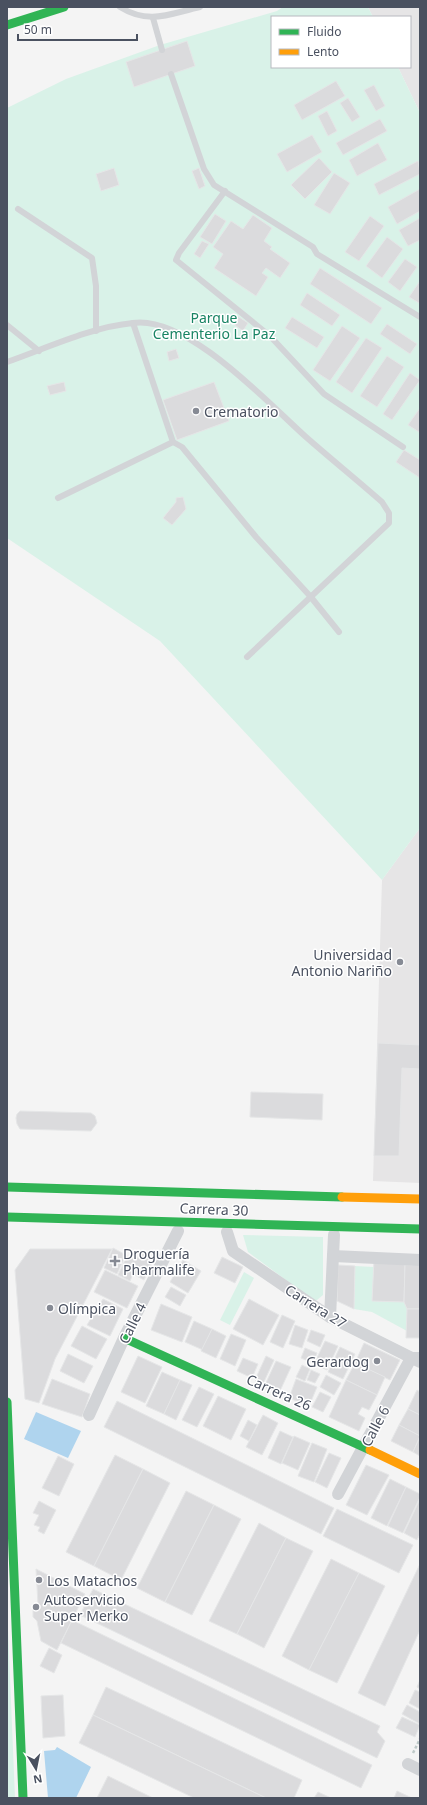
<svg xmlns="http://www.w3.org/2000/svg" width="427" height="1805" font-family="'Noto Sans',sans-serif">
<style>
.education{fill:#e6e5e6}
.green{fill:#d9f2e8}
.water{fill:#afd4ee}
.building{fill:#dbdbdd;stroke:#e5e6e7}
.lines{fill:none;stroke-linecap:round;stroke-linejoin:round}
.path{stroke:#bec9c8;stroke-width:2.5;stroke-dasharray:3 2;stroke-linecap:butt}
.lane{stroke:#d2d4d7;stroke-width:6}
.street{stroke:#d2d4d7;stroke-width:12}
.fast{stroke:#30b455;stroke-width:9}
.slow{stroke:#ff9f0a;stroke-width:9}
.poi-dot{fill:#868a94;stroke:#fff;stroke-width:1.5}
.labels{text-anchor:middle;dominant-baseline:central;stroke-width:3;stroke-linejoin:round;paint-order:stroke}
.park-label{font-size:14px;fill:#198464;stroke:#fff}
.poi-label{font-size:14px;fill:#4a5160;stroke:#fff;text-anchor:start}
.street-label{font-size:14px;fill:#4a5160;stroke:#fff}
</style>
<rect width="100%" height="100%" fill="#f4f4f4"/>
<g class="education">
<polygon points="368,7 420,7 420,113 398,67 410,67 410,17 373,17"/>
<polygon points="420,828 420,1183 373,1181 382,880"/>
</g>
<g class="green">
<polygon points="283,7 368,7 373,17 272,17 272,67 398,67 420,113 420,828 382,880 160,641 7,538 7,108 66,79 160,45 277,11"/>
<polygon points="243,1235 323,1237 323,1295 317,1300 313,1300 248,1252"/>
<polygon points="355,1266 374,1267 372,1301 404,1302 407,1309 407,1331 372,1312 354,1309"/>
<polygon points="244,1272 254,1278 230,1325 220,1320"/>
<polygon points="7,1604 15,1798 7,1798"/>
</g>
<g class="water">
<polygon points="36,1412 81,1431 68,1458 24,1439"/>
<polygon points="57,1747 91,1767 76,1798 48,1798 44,1751 55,1750"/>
</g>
<g class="building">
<polygon points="187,41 195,66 134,87 126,62"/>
<polygon points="336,81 345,96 302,120 294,105"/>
<polygon points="374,85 385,106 376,111 364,90"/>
<polygon points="348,98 360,117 352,122 340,103"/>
<polygon points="327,111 337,131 328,136 318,116"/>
<polygon points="380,119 387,131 343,155 336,143"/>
<polygon points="312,135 322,152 287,172 277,154"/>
<polygon points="378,143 387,160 357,176 349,160"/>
<polygon points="319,158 332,172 305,199 291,185"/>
<polygon points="418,161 420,174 379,195 374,184"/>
<polygon points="114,168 119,185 101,191 96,174"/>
<polygon points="199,168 205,186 199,189 192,171"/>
<polygon points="334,173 350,183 330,214 314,205"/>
<polygon points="420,189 420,211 397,224 388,207"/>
<polygon points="215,214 226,221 212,244 200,237"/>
<polygon points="253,215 272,228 264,241 272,247 270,249 290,263 280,278 266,268 262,273 268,277 256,296 214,268 223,254 213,247 231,221 243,229"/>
<polygon points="370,216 384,226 359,261 345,252"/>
<polygon points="420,218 420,240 408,246 399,230"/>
<polygon points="387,237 403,249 382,278 366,266"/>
<polygon points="202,241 209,244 200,258 194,254"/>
<polygon points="405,259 417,267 400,291 388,282"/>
<polygon points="320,268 382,308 371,324 310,284"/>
<polygon points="420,281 420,301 419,303 409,297"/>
<polygon points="307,293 340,315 332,326 300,305"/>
<polygon points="233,313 248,323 243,331 228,320"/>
<polygon points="292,317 324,337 317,348 285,328"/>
<polygon points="387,324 417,344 410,354 380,334"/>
<polygon points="342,326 360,338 330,381 313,370"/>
<polygon points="366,338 382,348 352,393 336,382"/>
<polygon points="176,349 179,358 169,361 167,352"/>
<polygon points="387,356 404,367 377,407 360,396"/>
<polygon points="410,373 420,380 392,420 383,414"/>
<polygon points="64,382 66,391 50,395 47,386"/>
<polygon points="214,382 229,421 177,440 163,400"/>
<polygon points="420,408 420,430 419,432 408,425"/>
<polygon points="404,450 420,460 420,478 396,462"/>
<polygon points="183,497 186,509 172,525 163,518 176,502 176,498"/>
<polygon points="378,1043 420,1045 420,1069 402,1068 399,1156 374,1156"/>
<polygon points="251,1092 323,1094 322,1120 250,1117"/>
<polygon points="20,1111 91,1113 95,1116 97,1123 91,1131 20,1129 17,1124 16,1118 17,1114"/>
<polygon points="113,1248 126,1255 117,1274 104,1268"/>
<polygon points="30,1249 112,1249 55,1359 39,1403 25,1399 15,1270"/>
<polygon points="142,1253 154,1259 144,1280 133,1274 130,1281 118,1275 127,1256 134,1259 135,1256 139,1258"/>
<polygon points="222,1257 243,1267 235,1283 214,1273"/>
<polygon points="374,1259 405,1265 404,1302 372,1301"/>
<polygon points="183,1260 201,1271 188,1293 170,1282"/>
<polygon points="338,1265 355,1266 354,1309 337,1301"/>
<polygon points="405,1265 420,1265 420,1309 407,1309 404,1302"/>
<polygon points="105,1270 138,1286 127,1308 94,1292"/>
<polygon points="171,1287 186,1295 180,1306 165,1297"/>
<polygon points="103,1299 123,1309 110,1336 87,1325"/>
<polygon points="249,1299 279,1315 263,1345 233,1329"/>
<polygon points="161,1304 192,1317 182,1342 151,1330"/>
<polygon points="407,1309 420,1309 420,1338 406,1338"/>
<polygon points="282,1315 295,1321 283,1348 270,1342"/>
<polygon points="194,1321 212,1329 203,1350 185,1342"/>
<polygon points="295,1325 308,1330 302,1348 289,1344"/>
<polygon points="82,1326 107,1339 96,1359 71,1346"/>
<polygon points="212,1329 226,1336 216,1358 201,1351"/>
<polygon points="311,1330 325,1335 320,1347 307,1341"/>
<polygon points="231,1334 246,1340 235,1366 220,1359"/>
<polygon points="325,1341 338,1346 327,1370 314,1364"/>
<polygon points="364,1343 400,1360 390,1380 355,1363"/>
<polygon points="340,1347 355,1354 343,1379 328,1372"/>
<polygon points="305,1348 317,1353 313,1363 301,1358"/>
<polygon points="68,1354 93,1366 84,1383 60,1371"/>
<polygon points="138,1356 162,1367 145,1403 121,1392"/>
<polygon points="266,1356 274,1360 263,1384 255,1380"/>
<polygon points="243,1358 258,1364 252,1378 237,1371"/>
<polygon points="276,1361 291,1367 279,1393 264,1387"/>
<polygon points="355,1363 385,1377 377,1395 346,1380"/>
<polygon points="302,1365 310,1369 305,1381 296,1377"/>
<polygon points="311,1370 320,1374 315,1383 307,1380"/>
<polygon points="162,1372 180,1380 164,1414 146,1406"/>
<polygon points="326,1375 341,1383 334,1395 320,1387"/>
<polygon points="52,1379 90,1394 82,1417 42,1404"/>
<polygon points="296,1379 317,1387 309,1406 289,1398"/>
<polygon points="180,1380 192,1385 176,1420 164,1414"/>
<polygon points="346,1380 377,1395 369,1410 362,1407 358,1414 365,1418 359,1431 329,1417"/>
<polygon points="199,1387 214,1394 197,1427 182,1420"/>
<polygon points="417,1390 420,1392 420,1415 408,1409"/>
<polygon points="320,1392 331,1397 323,1412 312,1407"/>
<polygon points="218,1396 246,1409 231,1440 203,1426"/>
<polygon points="117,1401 334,1508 321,1534 104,1427"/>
<polygon points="408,1409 420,1415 420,1436 399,1425"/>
<polygon points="263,1415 278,1423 262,1455 246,1447"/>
<polygon points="248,1420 257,1425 249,1441 240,1436"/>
<polygon points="399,1425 420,1436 413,1452 391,1441"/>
<polygon points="280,1431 293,1437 281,1464 268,1458"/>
<polygon points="294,1436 310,1443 298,1470 282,1463"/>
<polygon points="420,1437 420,1456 413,1452"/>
<polygon points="312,1443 327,1449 314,1482 298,1476"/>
<polygon points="329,1453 341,1458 327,1488 315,1482"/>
<polygon points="115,1455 143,1469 94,1566 66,1552"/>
<polygon points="58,1456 74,1464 59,1496 42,1488"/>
<polygon points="366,1465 389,1475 367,1515 346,1505"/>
<polygon points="143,1469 170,1483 121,1580 94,1566"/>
<polygon points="390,1479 406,1487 387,1526 371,1518"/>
<polygon points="406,1487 420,1494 420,1497 403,1533 388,1526"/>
<polygon points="186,1491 214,1505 165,1602 137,1588"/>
<polygon points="420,1499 420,1534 417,1540 404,1533"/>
<polygon points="39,1501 56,1510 44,1534 38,1531 40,1527 34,1525 39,1515 33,1513"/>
<polygon points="214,1505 241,1519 192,1615 165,1602"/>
<polygon points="337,1509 413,1545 399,1573 323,1536"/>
<polygon points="259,1523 286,1538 237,1634 209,1621"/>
<polygon points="286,1538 313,1551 264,1648 237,1634"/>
<polygon points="331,1559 359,1573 309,1670 282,1656"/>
<polygon points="420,1564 420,1630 385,1706 358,1693"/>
<polygon points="36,1569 85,1594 57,1650 41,1641 37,1621 33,1617 33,1606 38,1604"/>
<polygon points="359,1573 385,1586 337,1683 309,1670"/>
<polygon points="93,1589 380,1726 377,1732 385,1741 377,1758 80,1615"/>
<polygon points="72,1620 372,1765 361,1788 61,1643"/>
<polygon points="49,1648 62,1655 54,1673 40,1666"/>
<polygon points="420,1680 420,1689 417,1687"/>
<polygon points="106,1687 302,1780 294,1798 266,1798 93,1715"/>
<polygon points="415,1690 420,1692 420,1709 409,1703"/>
<polygon points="63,1695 65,1736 43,1738 41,1696"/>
<polygon points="407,1705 420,1712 420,1724 402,1714"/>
<polygon points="93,1715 266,1798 194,1798 79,1743"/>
<polygon points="402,1717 420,1725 415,1737 396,1728"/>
<polygon points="108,1776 153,1798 97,1798"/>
<polygon points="397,1791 412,1798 394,1798"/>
<polygon points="318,1792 331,1798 314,1798"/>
</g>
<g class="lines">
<polyline class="path" points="413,1753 420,1739"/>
<g class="lane">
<path d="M120 7C149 25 169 14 200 7"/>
<polyline points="153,18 162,50"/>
<polyline points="171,74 204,169 214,185 313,247 317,254 420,317"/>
<polyline points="225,191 179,253 176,260 270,336 324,394 403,447"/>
<polyline points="18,209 92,258 96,286 96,331"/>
<path d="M133 323C187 315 268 403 306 437 331 459 357 480 382 502L389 513V523L247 657"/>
<polyline points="7,325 39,351"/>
<path d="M7 362C47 348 91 327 133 323L173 442 182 447 256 537 310 596 339 632"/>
<polyline points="58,498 173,442"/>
</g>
<g class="street">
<polyline points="227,1232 233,1251 330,1317 420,1362"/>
<polyline points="333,1256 420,1260"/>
<polyline points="330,1317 334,1235"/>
<polyline points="89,1415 124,1338 178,1231"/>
<polyline points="338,1494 411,1358 419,1358"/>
<polyline points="408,1764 420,1770"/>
</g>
<g class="fast">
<polyline points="7,25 64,7"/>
<polyline points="7,1187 342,1197"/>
<polyline points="7,1217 420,1229"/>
<polyline points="124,1338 370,1450"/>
<polyline points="7,1402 23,1798"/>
</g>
<g class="slow">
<polyline points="342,1197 420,1199"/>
<polyline points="370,1450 420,1474"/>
</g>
</g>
<g class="poi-dot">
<circle cx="196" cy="411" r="4"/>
<circle cx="400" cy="962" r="4"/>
<path d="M113 1255h4v4h4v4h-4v4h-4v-4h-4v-4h4z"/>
<circle cx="50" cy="1308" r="4"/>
<circle cx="377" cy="1361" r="4"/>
<circle cx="39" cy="1580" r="4"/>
<circle cx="36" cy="1607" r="4"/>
</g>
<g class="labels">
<g class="park-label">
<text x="214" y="317">Parque<tspan x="214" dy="16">Cementerio La Paz</tspan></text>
</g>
<g class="poi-label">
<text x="204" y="411">Crematorio</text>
<text x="392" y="954" text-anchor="end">Universidad<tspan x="392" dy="16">Antonio Nariño</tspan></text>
<text x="123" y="1253">Droguería<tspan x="123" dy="16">Pharmalife</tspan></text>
<text x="58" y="1308">Olímpica</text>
<text x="369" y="1361" text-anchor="end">Gerardog</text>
<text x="47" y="1580">Los Matachos</text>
<text x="44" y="1599">Autoservicio<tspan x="44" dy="16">Super Merko</tspan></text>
</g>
<g class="street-label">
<text transform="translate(214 1209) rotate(2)">Carrera 30</text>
<text transform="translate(316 1306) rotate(32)">Carrera 27</text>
<text transform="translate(132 1323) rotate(-64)">Calle 4</text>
<text transform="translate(279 1392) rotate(24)">Carrera 26</text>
<text transform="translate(375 1426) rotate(-62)">Calle 6</text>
</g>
</g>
<rect width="427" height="1805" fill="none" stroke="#4a5160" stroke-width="16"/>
<rect x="271" y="16" width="140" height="52" fill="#ffffff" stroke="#b7b9bf"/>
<rect x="279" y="29" width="20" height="6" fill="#30b455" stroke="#b7b9bf"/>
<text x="307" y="36" font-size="12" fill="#4a5160">Fluido</text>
<rect x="279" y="49" width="20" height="6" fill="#ff9f0a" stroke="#b7b9bf"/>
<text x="307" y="56" font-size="12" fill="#4a5160">Lento</text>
<g transform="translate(36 1769) rotate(170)" stroke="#ffffff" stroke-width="3" paint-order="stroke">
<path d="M0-3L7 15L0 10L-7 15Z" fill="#4a5160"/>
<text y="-6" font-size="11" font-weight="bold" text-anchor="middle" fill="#4a5160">N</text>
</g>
<path d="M18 34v6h119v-6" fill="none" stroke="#4a5160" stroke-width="2"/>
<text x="24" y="34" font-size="12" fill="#4a5160" stroke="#ffffff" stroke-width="3" paint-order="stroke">50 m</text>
</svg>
